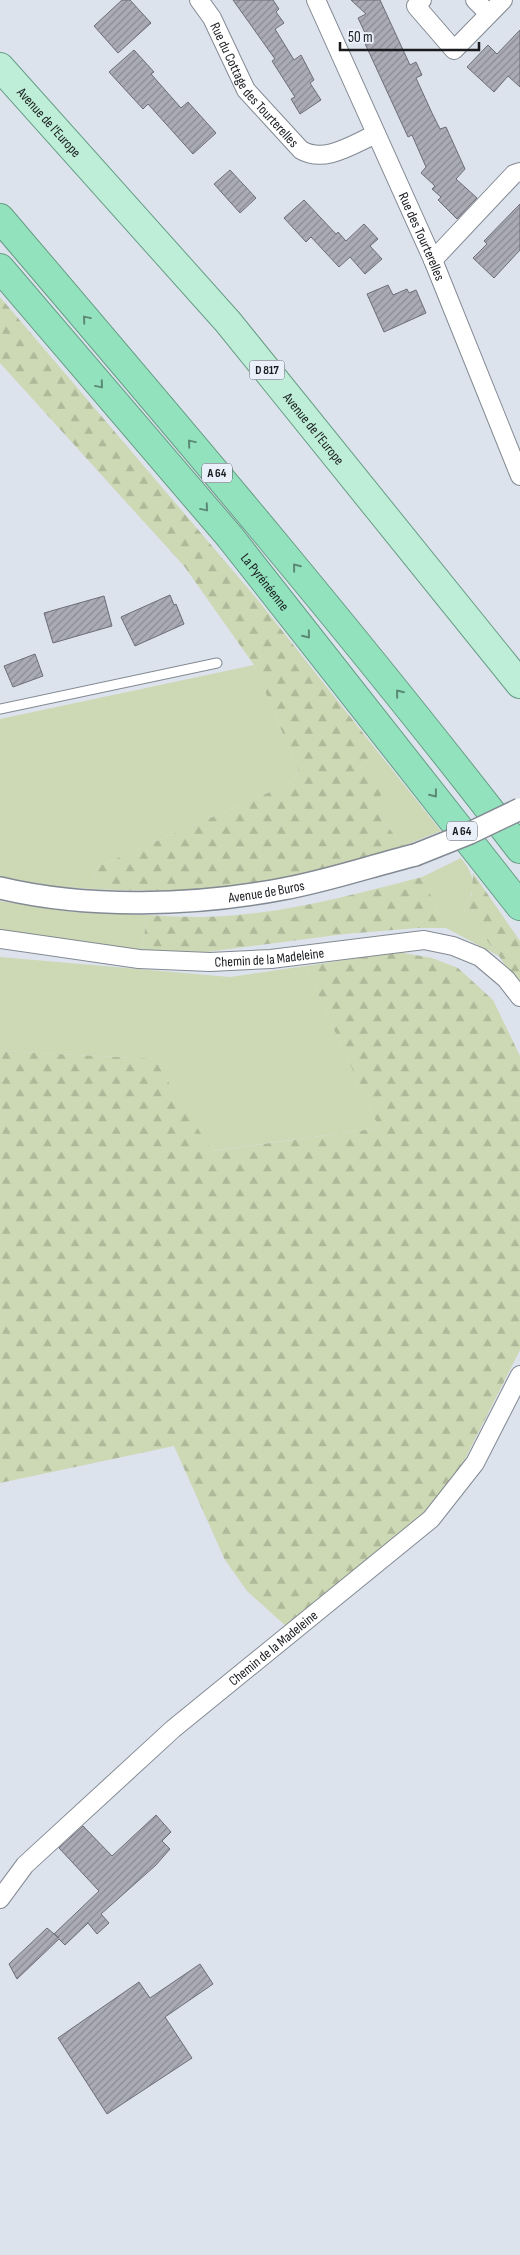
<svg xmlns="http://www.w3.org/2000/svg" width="520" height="2255" font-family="'Sofia Sans Condensed',sans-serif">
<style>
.grass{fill:#cdd8b4}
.forest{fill:url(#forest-firs)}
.building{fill:url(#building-hatch);stroke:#6d6d78}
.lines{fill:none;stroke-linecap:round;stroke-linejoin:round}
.service-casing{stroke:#838a93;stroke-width:11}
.minor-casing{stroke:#838a93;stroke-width:20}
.tertiary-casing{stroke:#838a93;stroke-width:24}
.primary-casing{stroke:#689d86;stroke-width:30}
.motorway-casing{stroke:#689d86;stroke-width:30}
.service{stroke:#fff;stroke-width:9}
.minor{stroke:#fff;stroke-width:18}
.tertiary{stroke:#fff;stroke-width:21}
.primary{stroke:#beeed7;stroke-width:28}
.motorway{stroke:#92e3bd;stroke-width:28}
.tertiary-bridge-casing{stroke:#838a93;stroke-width:24;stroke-linecap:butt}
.tertiary-bridge{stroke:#fff;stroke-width:21}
.oneway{stroke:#5c8976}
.labels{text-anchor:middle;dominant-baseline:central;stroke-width:5;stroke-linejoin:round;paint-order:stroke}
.shield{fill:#e9f0fa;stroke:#575b61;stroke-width:1}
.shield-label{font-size:12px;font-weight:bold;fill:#191b1f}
.street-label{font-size:14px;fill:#191b1f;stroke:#e9f0fa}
</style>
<defs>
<pattern id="forest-firs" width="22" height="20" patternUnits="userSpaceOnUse" patternTransform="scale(1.25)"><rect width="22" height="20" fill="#cdd8b4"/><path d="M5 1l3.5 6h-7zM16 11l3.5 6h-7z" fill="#afb99a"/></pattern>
<pattern id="building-hatch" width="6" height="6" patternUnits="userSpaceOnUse" patternTransform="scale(1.25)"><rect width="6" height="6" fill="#ababb6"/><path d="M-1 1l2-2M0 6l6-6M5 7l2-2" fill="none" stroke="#8a8a93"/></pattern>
</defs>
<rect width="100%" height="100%" fill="#dce3ed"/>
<g class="grass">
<polygon points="254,665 299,772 286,785 97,867 91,889 35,885 0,878 0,719"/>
<polygon points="378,752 441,831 403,846 370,804 361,766"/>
<path d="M461 858C478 880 475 887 464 911L499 956 446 928 422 877Z"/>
<polygon points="0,901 73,912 147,915 142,950 0,931"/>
<polygon points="0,957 230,977 305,966 379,1128 211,1151 154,1059 0,1051"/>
</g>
<g class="forest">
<path d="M0 297 257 599 378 752 362 765 384 793 370 804 403 846C354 863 303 877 251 885 199 893 144 891 91 889L97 867 286 785 299 772 254 665 184 566 0 363Z"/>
<polygon points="473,873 520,941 520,988 499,956 464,911 472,893"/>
<path d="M422 877 446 928H417L345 934 206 952 142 950 147 915C165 916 183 917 201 917 276 916 349 896 422 877Z"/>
<polygon points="398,952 432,958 458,968 493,1000 520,1056 520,1350 463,1463 441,1495 416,1525 289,1629 247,1591 225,1560 174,1446 0,1483 0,1051 154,1059 212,1151 379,1128 305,966"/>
</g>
<g class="building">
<polygon points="122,0 130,0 151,23 118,53 94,26"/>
<polygon points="233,0 273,0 279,9 276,12 284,23 275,29 294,60 301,55 314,80 310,83 321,100 300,114 291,99 295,97 272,61 275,59"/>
<polygon points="351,0 380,0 410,65 416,62 422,75 416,78 432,113 440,129 446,127 465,169 456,179 477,198 457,219 438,200 441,197 432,189 435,186 421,173 426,167 412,135 408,137 362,37 366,35 358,18 366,14"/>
<polygon points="520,30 520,87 508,76 494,92 467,67 488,45 497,54"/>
<polygon points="134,50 154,72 151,74 181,108 188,102 216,133 193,154 148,104 143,109 109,72"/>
<polygon points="230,170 256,198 240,213 214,184"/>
<polygon points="304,200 336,234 338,232 346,241 364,224 378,239 370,246 382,259 365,274 350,257 339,267 311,237 306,242 284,218"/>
<polygon points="520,204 520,250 494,278 473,258 487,244 484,241"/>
<polygon points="388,285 393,295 407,289 409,293 416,290 426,313 384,332 367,294"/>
<polygon points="170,595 174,605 176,604 184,624 135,646 121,617"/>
<polygon points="104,596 112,626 53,643 44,613"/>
<polygon points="35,654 43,676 13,687 4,666"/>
<polygon points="156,1815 171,1832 162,1841 170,1849 156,1865 101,1914 109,1923 97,1934 88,1923 65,1945 59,1939 17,1979 9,1964 47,1928 59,1938 54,1934 99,1891 59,1848 83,1826 112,1856"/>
<polygon points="200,1964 213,1984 165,2017 192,2058 107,2114 58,2038 139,1982 150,1998"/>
</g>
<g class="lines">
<g class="service-casing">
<polyline id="service" points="0,709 217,663"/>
</g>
<g class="minor-casing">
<g id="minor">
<path id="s1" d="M199 0 212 18 246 90 301 150C325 164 353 144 376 134"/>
<path id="s2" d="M316 0 433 260 520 476"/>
<polyline points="422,0 416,6 454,50 503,0"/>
<polyline points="475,0 489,14"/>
<polyline points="433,260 514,174 520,172"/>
<path id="s3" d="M0 939 139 959 210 962 271 959 424 940 453 946 480 957 506 979 520 997"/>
<path id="s4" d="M0 1899 25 1865 173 1729 431 1519 475 1463 520 1375"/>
</g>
</g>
<g class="tertiary-casing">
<g id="tertiary">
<path id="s5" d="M0 888C88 909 194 906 283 889 327 881 371 866 415 855"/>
</g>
</g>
<g class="primary-casing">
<g id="primary">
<path id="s6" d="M0 67 228 322 520 684"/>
</g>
</g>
<g class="motorway-casing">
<g id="motorway">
<path d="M0 218C177 426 354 633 520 849"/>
<path id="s7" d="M0 268 230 537 520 906"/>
</g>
</g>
<use href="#service" class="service"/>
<use href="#minor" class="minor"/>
<use href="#tertiary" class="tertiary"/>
<use href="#primary" class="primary"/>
<use href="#motorway" class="motorway"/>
<g class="tertiary-bridge-casing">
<polyline id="tertiary-bridge" points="415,855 470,833 520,809"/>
</g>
<use href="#tertiary-bridge" class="tertiary-bridge"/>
</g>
<defs><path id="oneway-chevron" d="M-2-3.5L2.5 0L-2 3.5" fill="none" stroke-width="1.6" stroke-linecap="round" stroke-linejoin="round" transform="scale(1.25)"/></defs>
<g class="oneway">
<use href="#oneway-chevron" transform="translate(86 319) rotate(-130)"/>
<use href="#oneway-chevron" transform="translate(100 385) rotate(50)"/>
<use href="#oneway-chevron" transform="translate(191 443) rotate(-130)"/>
<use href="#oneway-chevron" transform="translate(205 508) rotate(50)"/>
<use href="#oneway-chevron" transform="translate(296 567) rotate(-129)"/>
<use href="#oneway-chevron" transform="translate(307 635) rotate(51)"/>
<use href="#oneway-chevron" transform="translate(399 693) rotate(-129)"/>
<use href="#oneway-chevron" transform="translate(434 794) rotate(52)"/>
</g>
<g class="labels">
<g class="shield">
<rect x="249.5" y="360.5" width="35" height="19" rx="4"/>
<rect x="202" y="463.5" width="30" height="19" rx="4"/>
<rect x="447" y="821.5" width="30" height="19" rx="4"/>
</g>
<g class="shield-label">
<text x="267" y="370">D 817</text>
<text x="217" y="473">A 64</text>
<text x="462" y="831">A 64</text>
</g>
<g class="street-label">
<text stroke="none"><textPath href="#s1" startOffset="102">Rue du Cottage des Tourterelles</textPath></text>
<text stroke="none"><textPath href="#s6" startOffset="74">Avenue de l'Europe</textPath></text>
<text stroke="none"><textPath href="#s2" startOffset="259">Rue des Tourterelles</textPath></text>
<text stroke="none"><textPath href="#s6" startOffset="479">Avenue de l'Europe</textPath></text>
<text stroke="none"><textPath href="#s7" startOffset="411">La Pyrénéenne</textPath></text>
<text stroke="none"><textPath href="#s5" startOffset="268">Avenue de Buros</textPath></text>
<text stroke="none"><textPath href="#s3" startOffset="271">Chemin de la Madeleine</textPath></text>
<text stroke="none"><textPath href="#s4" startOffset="372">Chemin de la Madeleine</textPath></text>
</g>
</g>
<path d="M340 42v8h139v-8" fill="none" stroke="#191b1f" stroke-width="2.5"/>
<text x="348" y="42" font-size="15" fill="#191b1f" stroke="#e9f0fa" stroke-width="4" paint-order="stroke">50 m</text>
</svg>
